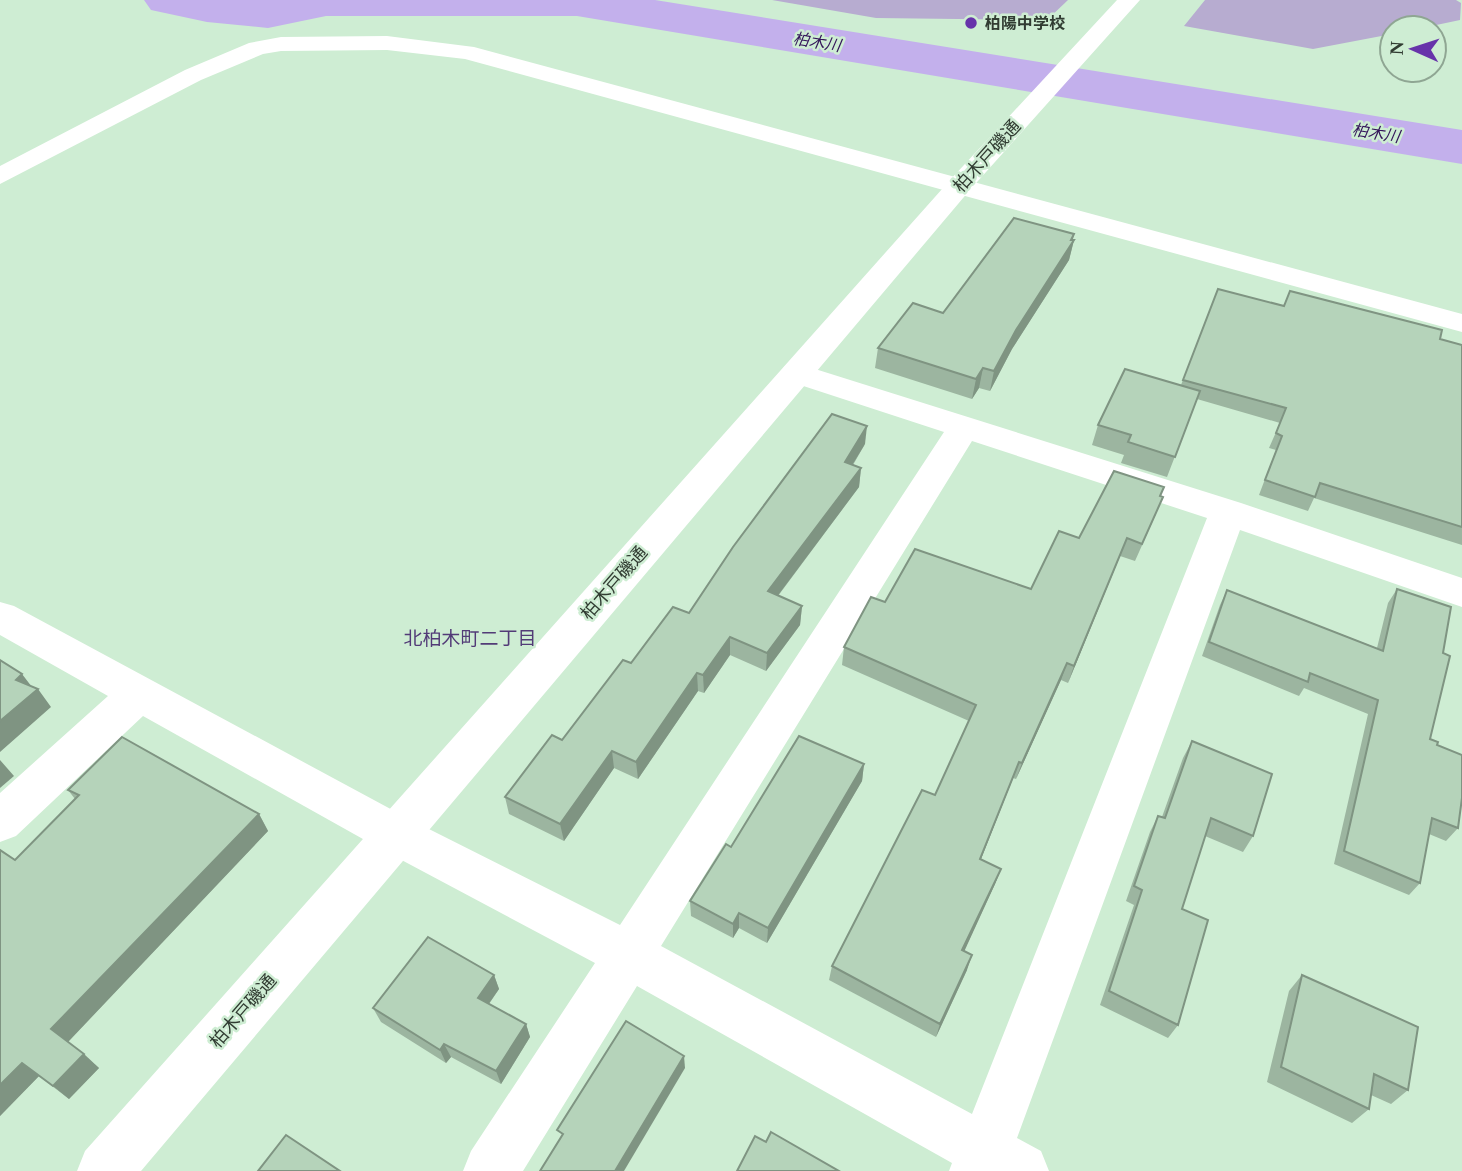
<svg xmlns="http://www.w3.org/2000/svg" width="1462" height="1171" font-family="'Times New Roman','Noto Sans JP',serif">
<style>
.green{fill:#b7acd0}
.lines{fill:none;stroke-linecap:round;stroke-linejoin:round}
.river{fill:#c3b0ec;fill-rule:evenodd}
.minor{fill:#fff;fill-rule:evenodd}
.tertiary{fill:#fff;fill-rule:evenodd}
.wall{fill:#9cb5a0}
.shaded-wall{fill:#7f9482}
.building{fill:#b5d3ba;stroke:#7f9482;stroke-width:2}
.poi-dot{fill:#6733aa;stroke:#ceedd3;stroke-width:2.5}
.labels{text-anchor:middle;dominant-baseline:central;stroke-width:5;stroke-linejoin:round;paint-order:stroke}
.far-poi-label{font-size:16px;font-weight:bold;fill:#313c32;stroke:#ceedd3;text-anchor:start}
.far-water-label{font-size:16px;font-style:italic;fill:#331459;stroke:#ceedd3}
.street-label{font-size:18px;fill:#313c32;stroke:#ceedd3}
.neighbourhood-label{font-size:19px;fill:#523b77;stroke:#ceedd3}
</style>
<rect width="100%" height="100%" fill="#ceedd3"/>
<g class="green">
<polygon points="772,0 1068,0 1047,20 876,18"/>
<polygon points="1205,0 1456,0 1461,3 1460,20 1422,28 1392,28 1392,34 1313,49 1184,26"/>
</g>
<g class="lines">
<polygon class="river" points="144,0 655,0 1462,130 1462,164 577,16 326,16 268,28 207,22 151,10"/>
<g class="minor">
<polygon points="387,36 474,47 1462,314 1462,332 465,59 387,50 281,51 263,54 201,80 0,184 0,166 185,70 249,43 281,37"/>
<path d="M796 363 1241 503 1462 578V607L1240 530 1017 1138 1041 1151 1049 1171H949L952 1163 637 986 523 1171H463L471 1151 595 963 379 848 143 716 16 836 0 842V793L108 696 0 635V602L14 606 411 820 620 925 944 432 785 380 780 373 785 366ZM972 441 1207 518 972 1114 661 946Z"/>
</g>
<polygon class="tertiary" points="1117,0 1140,0 969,191 141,1171 77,1171 85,1151 951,179"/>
</g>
<g class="wall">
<polygon points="1073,240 1074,240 1069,260 1012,349 990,391 979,388 972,399 875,368 878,348"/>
<polygon points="1218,289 1284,306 1440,339 1462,345 1462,545 1314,498 1308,511 1259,495 1276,450 1269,448 1280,423 1197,399 1167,477 1121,463 1124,455 1092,445 1098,425 1181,385"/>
<polygon points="865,444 853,465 861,468 859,487 778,596 802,606 800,625 766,671 730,655 704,693 698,691 638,779 614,768 564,841 509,814 505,797 562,740 631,663 689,613"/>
<polygon points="1160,496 1156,514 1135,561 1120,556 1068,683 1061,680 1016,779 1013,778 981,859 1001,869 995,884 964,951 967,970 936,1037 829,980 832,966 935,795 969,721 842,665 844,647 885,602 1031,589 1079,538"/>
<polygon points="1397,589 1443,653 1430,739 1437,745 1458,828 1446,841 1429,834 1420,883 1409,895 1334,864 1368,714 1304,688 1299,696 1202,656 1220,605 1227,590 1377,648 1388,603"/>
<polygon points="1192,741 1253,836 1243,852 1205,836 1182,909 1178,1025 1168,1038 1100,1005 1134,905 1126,901 1150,832 1158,816 1162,817 1183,758"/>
<polygon points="864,764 862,781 767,943 739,928 733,938 691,916 690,901 731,847"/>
<polygon points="68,790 259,814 268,831 68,1042 99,1068 69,1099 39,1076 0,1116 0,850 15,860 75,799"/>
<polygon points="494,975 499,989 489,1004 526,1024 530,1037 501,1084 451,1057 446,1063 381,1022 373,1008"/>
<polygon points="1302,975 1408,1090 1391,1104 1371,1095 1369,1109 1352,1123 1267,1082 1289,991"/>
</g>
<g class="shaded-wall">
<polygon points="1074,234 1072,244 1074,240 1069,260 1012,349 990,391 994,371 1016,330"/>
<polygon points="983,368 979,388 972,399 976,379"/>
<polygon points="867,426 865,444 843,480 845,462"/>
<polygon points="861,468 859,487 767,610 768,591"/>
<polygon points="1127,538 1120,556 1068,683 1074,666"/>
<polygon points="802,606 800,625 766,671 767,653"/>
<polygon points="730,637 730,655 704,693 703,675"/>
<polygon points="1067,663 1061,680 1016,779 1022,763"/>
<polygon points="697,673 698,691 638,779 636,762"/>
<polygon points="22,674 35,691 38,689 51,707 0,752 0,721 16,680"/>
<polygon points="612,751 614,768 564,841 560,824"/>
<polygon points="0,760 14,776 0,788"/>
<polygon points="1019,762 1013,778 975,874 980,859"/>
<polygon points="864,764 862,781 767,943 768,928"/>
<polygon points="259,814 268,831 67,1043 51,1029"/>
<polygon points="1001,869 995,884 958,965 962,950"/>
<polygon points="739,913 739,928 733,938 733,924"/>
<polygon points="972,955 967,970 936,1037 940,1024"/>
<polygon points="494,975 499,989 483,1012 478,998"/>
<polygon points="526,1024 530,1037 501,1084 496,1071"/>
<polygon points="444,1044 451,1057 446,1063 440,1050"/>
<polygon points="84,1054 99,1068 69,1099 53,1086"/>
<polygon points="684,1056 685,1068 624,1171 615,1171"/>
<polygon points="22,1063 39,1076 0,1116 0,1085"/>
</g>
<g class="building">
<polygon points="1014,218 1074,234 1071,240 1074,240 1016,330 994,371 983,368 976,379 878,348 913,303 943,313"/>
<polygon points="1218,289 1284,306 1290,291 1442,330 1440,339 1462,345 1462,527 1320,483 1315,497 1265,480 1282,436 1276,433 1286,408 1183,380"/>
<polygon points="1125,369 1200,391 1175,457 1128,442 1131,435 1098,425"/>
<polygon points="832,414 867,426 845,462 861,468 768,591 802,606 767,653 730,637 703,675 697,673 636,762 612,751 560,824 505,797 552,735 562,740 623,660 631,663 673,607 689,613 733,547"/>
<polygon points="1114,471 1164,487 1160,496 1163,497 1142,544 1127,538 1074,666 1067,663 1022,763 1019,762 980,859 1001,869 962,950 972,955 940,1024 832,966 922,790 935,795 976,705 844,647 871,597 885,602 915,549 1031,589 1059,531 1079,538"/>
<polygon points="1397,589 1451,607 1443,653 1450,656 1430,739 1438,742 1437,745 1462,755 1462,798 1458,828 1432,818 1420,883 1344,851 1378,700 1310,673 1308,682 1209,642 1227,590 1383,651"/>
<polygon points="0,660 22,674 16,680 38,689 0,721"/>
<polygon points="799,736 864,764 768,928 739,913 733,924 690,901 726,844 731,847"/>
<polygon points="122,737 259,814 51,1029 84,1054 53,1086 22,1063 0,1085 0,850 15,860 79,795 68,790"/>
<polygon points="1192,741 1272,774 1253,836 1211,818 1182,909 1208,920 1178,1025 1109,991 1142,890 1134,886 1158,816 1165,818"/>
<polygon points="428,937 494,975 478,998 526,1024 496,1071 444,1044 440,1050 373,1008"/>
<polygon points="1302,975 1418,1027 1408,1090 1374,1074 1369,1109 1281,1067"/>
<polygon points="626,1021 684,1056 615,1171 540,1171 563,1134 557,1130"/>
<polygon points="771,1132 839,1171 737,1171 755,1136 766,1142"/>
<polygon points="286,1135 340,1171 258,1171"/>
</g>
<circle class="poi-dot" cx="971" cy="23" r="7"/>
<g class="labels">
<g class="far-poi-label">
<text x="985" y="23">柏陽中学校</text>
</g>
<g class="far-water-label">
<text transform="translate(817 42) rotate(9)">柏木川</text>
<text transform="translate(1376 133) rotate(9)">柏木川</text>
</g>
<g class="street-label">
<text transform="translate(987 156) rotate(-48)">柏木戸磯通</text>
<text transform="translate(614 583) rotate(-49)">柏木戸磯通</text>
<text transform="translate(243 1011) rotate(-49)">柏木戸磯通</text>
</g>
<g class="neighbourhood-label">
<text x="470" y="638">北柏木町二丁目</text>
</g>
</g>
<g transform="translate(1413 49) rotate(273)"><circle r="33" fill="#ceedd3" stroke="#8fa693" stroke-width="2"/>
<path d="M0-5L12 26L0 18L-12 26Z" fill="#6733aa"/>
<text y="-10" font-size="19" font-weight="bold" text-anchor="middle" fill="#313c32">N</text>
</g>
</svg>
